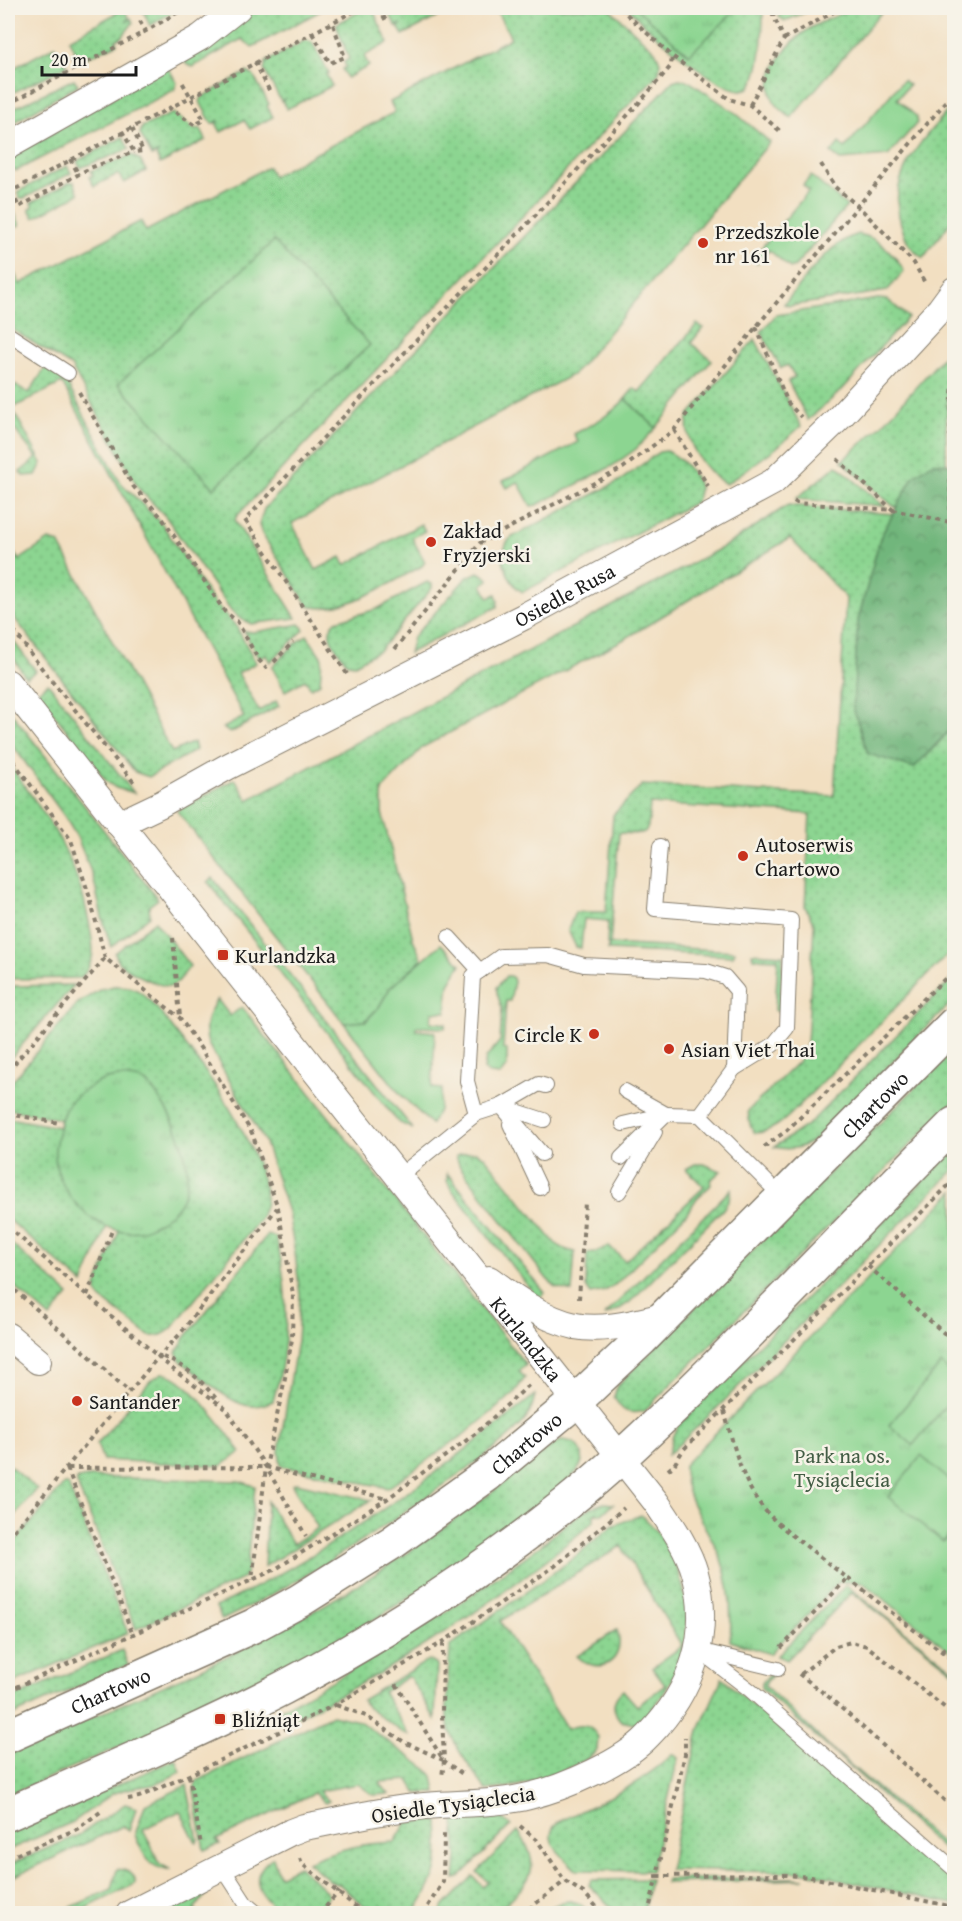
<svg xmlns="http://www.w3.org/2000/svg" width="962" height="1921" font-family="'Gentium Book Plus',serif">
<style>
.grass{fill:url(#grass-dots);stroke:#547856;stroke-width:1.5}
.forest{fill:url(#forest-crowns);stroke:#46694c;stroke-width:1.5}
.park{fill:url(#park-tufts);stroke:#547856;stroke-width:1.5}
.garden{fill:#8cd591;stroke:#547856;stroke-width:1.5}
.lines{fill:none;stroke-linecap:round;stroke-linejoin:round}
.lane-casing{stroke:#877e6e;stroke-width:16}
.street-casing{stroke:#877e6e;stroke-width:28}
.secondary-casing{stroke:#877e6e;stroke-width:36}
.path{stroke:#877e6e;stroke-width:4;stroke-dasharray:4.5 4.5;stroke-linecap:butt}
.lane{stroke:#fff;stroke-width:14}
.street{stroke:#fff;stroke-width:26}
.secondary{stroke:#fff;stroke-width:33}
.poi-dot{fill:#c8321e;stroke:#f7f3e8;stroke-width:2}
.labels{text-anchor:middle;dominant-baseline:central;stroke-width:5;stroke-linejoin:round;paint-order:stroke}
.poi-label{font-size:21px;fill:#1c1c1c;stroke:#f7f3e8;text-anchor:start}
.street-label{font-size:21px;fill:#1c1c1c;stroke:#f7f3e8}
.park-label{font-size:21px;fill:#435d45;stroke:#f7f3e8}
</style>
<defs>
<pattern id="grass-dots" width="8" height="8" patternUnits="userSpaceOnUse" patternTransform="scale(1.5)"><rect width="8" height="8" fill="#8cd591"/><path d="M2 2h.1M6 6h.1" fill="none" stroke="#78b67c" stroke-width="1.8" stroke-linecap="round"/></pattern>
<pattern id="forest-crowns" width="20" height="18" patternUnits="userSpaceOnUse" patternTransform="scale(1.5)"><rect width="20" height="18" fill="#71b67b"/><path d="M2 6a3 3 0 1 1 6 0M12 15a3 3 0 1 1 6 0" fill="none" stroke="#5c9364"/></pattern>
<pattern id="park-tufts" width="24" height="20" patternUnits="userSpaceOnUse" patternTransform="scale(1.5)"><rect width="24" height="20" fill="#8cd591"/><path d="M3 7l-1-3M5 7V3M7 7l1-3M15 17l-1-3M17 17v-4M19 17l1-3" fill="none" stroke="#78b67c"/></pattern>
</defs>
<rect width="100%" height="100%" fill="#f7f3e8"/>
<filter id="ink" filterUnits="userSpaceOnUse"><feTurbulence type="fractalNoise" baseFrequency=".0167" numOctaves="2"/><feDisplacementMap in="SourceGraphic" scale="12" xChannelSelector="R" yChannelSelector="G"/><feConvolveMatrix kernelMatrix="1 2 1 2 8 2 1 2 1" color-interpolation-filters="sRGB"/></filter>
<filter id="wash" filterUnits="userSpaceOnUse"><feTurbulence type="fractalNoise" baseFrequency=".008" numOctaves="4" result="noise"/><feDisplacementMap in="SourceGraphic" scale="24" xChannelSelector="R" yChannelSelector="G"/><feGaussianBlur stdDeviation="1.35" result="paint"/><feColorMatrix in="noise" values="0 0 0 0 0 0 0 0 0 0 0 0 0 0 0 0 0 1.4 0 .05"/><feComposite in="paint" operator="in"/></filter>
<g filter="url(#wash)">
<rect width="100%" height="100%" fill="#f2dfc1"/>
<g class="grass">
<polygon points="142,8 179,8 150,26"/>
<polygon points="253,8 326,8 252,47 242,39 193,67 186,64 182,57"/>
<polygon points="366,8 373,10 388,43 364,56 369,66 347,78 342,69 346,67 344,62 349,59 336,24"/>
<polygon points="386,8 447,8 449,11 403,35 398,27 402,24 396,26"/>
<path d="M495 8H609L655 51C660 60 662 65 658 74L236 517 235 521 237 524 296 618 251 624 239 618 230 609 166 517 139 489 71 366 8 327V261L20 284 141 221 146 231 268 167 273 176 395 112 390 102 511 38Z"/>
<path d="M628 8H763C763 27 762 74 749 88 746 89 743 90 740 90 714 88 646 28 628 8Z"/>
<polygon points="779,8 816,8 785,21 779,17"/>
<path d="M850 8H885L791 118C785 113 778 108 774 101 760 74 790 40 812 27 825 20 838 16 850 8Z"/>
<polygon points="124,9 129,18 126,21 131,18 133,23 122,37 116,40 117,44 79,61 69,39"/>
<polygon points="306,40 312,42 329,73 326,74 332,86 287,109 282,101 286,98 281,101 264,70 266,62"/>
<polygon points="55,46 60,55 56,58 61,55 67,66 8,95 8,71"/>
<polygon points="167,66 177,83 174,90 16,171 11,168 8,159"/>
<polygon points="247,72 253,75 269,104 267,106 273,117 250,129 244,120 221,132 216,123 219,120 212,124 200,102 202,97"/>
<polygon points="74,79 78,85 8,126 8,111"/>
<path d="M679 79 687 80 733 111 770 142 574 374 292 523 316 570 341 557 345 565 421 524 425 531 412 538 425 562 422 566C392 582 341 616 308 606L262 534 259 525 264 509 673 81Z"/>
<path d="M954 103V218L923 258C910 249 905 239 901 224 885 174 925 138 954 103Z"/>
<polygon points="173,113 196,130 200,128 206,140 160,164 156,155 159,152 152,156 140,134 142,127"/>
<polygon points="123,137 129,149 80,168 77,161"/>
<polygon points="132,155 140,160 146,171 124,183 118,174 94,186 89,177 93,175 91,171"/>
<polygon points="67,166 71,173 25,198 20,198 17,192"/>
<polygon points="70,182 74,182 79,194 34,218 29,209 33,207 31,203"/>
<polygon points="8,198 20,225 8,232"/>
<path d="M859 234C879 238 895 254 904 271L887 291 789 306 784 304C803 282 829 241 859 234Z"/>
<polygon points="878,299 888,300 908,317 842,390 808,420 788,381 795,377 788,365 781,368 761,332 776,315"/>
<polygon points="697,324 703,328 691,343 712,360 656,428 625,399 634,388 639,392"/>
<path d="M755 339 801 426 775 449 726 484C705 473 681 439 689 415Z"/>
<polygon points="950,349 946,432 947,514 902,510 892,505 842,461 882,425"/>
<polygon points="46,367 64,378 121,483 162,524 214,603 236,626 256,663 238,673 259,711 276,701 279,706 230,733 223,728 244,717 62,383 12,408 42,463 36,475 24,476 20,472 37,458 8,421 8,381 29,393"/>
<path d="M666 451C679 455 696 474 699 487 700 492 697 497 696 502L523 592C511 587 504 567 502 555L507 542 512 537 621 480 659 452Z"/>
<polygon points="837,465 884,506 796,499"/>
<path d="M788 505 893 514 880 538 926 757 948 732 954 718V948L794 1111C783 1122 771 1132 755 1133L750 1125 748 1111 798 1062 807 1043 814 925 805 906 810 814 650 804C647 834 653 835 619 833L610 944 735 951 733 956 608 950 609 945 607 944 608 921 584 919 581 948 576 947 568 930 575 912H606L613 815 642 785 834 796 846 598 790 538 628 637 423 747 382 790V813L413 939 422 959 390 988 379 1007 365 1021 344 1023 177 811 235 779 248 800 727 545Z"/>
<polygon points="49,540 59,543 172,752 194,742 196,750 149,777 135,772 8,610 8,545 19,560"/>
<polygon points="478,572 484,575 489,580 482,585 489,598 496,594 498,601 497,607 409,653 413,637 467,577"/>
<path d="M427 582 432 584V588L380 650 355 664 347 663C338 650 320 634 336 621L377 609Z"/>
<polygon points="300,624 304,630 270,662 266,655 259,659 244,631 254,632"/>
<polygon points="8,634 36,671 26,678 8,649"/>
<polygon points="307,635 322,658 320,683 311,688 305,680 285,691 272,667 295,644"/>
<polygon points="48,683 134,793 116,788 107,782 37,692"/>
<polygon points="9,710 158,899 149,906 150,916 111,947 102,917 93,877 77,837 65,817 8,739"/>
<path d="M8 763C47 817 76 853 89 922 93 946 98 958 81 978L8 979Z"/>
<polygon points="213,878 413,1129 398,1122 208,882"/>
<path d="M155 921 190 966 178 982 172 986C161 988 126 971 119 962 117 959 116 956 115 953Z"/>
<polygon points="752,953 783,955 780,1011 778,1012 775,1010 778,959 753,958"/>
<path d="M954 977V1000L815 1140C801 1148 790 1151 774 1147L809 1124Z"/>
<polygon points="74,985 8,1061 8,986"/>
<path d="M114 986C123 986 132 986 140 992 153 1001 164 1017 174 1030 208 1073 258 1141 266 1197 267 1205 263 1212 260 1219L172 1328C164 1335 159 1337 149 1336L98 1296 96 1287 119 1231 107 1226 83 1284 8 1219V1118L59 1127 60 1119 8 1109V1086L78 1003 101 989Z"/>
<path d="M217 999 230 1016 242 1007 526 1365 519 1371 525 1378 514 1393 504 1402 470 1430 388 1488 281 1466 279 1451 297 1340 300 1295 295 1253 288 1212 264 1140 208 1044C203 1026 207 1015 217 999Z"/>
<path d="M954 1049V1101L644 1411C628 1415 622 1412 614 1397L617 1386Z"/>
<polygon points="954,1150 954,1170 716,1409 668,1455 673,1435 678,1426"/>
<polygon points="476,1152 485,1157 555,1243 564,1249 575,1252 572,1292 555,1287 547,1279 460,1167 456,1156 465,1153"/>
<polygon points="695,1164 704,1164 721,1171 712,1179 710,1186 697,1198 687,1213 616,1284 605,1291 591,1294 586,1287 587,1253 596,1252 609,1246 625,1261 704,1187 686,1169"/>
<polygon points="447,1173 545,1293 538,1299 452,1190 447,1181"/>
<polygon points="731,1189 729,1200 723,1209 630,1302 618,1310 604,1316"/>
<path d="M267 1235 276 1237C289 1291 290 1348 273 1401 264 1405 255 1408 245 1405 225 1400 200 1375 182 1362L178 1357 177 1352 185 1338Z"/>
<polygon points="8,1241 69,1295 50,1318 8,1281"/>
<path d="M162 1373C187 1374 226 1432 241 1452L221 1466 103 1460 97 1444 150 1381Z"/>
<path d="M535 1395C533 1405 530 1416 522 1424 500 1447 462 1473 435 1491 367 1539 297 1584 222 1620L216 1607C331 1552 436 1475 535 1395Z"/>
<path d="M563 1440C570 1441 574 1442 579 1448 594 1468 555 1491 541 1501 460 1567 370 1627 276 1674 189 1719 97 1756 8 1795V1754C98 1714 190 1677 277 1631 375 1580 466 1515 552 1445Z"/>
<polygon points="10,1466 37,1489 8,1524 8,1470"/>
<polygon points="88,1477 239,1481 255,1486 246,1574 244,1578 136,1629 76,1482 78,1479"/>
<polygon points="296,1483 371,1500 264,1567 267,1501 293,1544 318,1528 292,1485"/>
<polygon points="64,1484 68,1485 128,1633 8,1685 8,1550"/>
<path d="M604 1503 613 1504 602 1514 596 1513 594 1515V1521C531 1575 461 1624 390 1667 356 1687 320 1705 285 1723L278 1711C346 1674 413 1635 477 1591 498 1577 519 1561 540 1546 560 1530 578 1510 604 1503Z"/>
<path d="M641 1515C656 1527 665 1542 673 1559 701 1620 685 1675 641 1722L634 1724 621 1721C611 1710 612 1699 623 1690L637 1706 665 1685 652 1668 682 1646 621 1546 500 1621 567 1729C580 1724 590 1723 598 1737L597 1750C590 1759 579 1763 569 1768 542 1780 516 1788 486 1790 472 1769 449 1743 447 1716 446 1693 449 1669 450 1646L571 1560 612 1526Z"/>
<polygon points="846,1585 954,1670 954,1672 852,1592 787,1660 777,1656"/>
<path d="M617 1630C627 1660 600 1678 577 1656Z"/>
<polygon points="122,1650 128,1665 8,1717 8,1700"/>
<polygon points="429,1660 437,1665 435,1719 409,1676 383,1692 409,1735 405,1734 368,1708 362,1700"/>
<polygon points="770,1674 773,1674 764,1685 833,1750 954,1854 954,1859 761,1688 761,1684"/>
<polygon points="722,1678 954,1882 954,1904 806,1872 669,1870 699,1730"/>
<polygon points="332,1715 359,1721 428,1770 433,1776 436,1793 417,1793 409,1780 379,1782 389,1794 373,1795 358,1784 319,1791 329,1801 325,1803 314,1793 216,1840 220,1844 204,1850 194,1790 197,1781"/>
<path d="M673 1754 678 1758 651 1871 576 1870C563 1856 539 1840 558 1822 600 1802 639 1786 673 1754Z"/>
<polygon points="176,1759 181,1772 153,1785 126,1789 112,1794 73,1822 8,1850 8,1832"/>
<path d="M187 1785 198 1840 196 1842 180 1811 143 1829 160 1864 169 1869C149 1870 142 1852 135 1835L145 1805Z"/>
<polygon points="125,1804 136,1808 129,1831 123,1826 8,1879 8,1865 79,1835"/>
<polygon points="501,1818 511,1825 459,1878 455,1879 457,1857 454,1820"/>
<path d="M438 1821C441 1865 438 1877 414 1913H373L339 1884 333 1883 308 1862C336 1849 363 1843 395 1842L407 1822Z"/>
<path d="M518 1831C547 1872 526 1884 496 1913H441L444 1906 473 1876 483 1887 488 1882 477 1872Z"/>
<path d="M273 1857 279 1876 299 1866 327 1892 328 1896 314 1913H280C260 1896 245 1877 273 1857Z"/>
<path d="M117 1869C127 1870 136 1873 135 1884L76 1913H58L112 1889Z"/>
<polygon points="791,1878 805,1879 666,1883 667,1879"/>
<polygon points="650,1879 644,1913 617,1913 589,1885 591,1880"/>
<polygon points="207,1890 209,1891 194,1909 199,1913 159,1913"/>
<polygon points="570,1901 578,1903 591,1913 539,1913 562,1902"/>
</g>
<polygon class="forest" points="933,462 954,465 954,718 948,732 914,768 868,754 853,708 858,620 880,538 913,477"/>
<g class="park">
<polygon points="636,8 731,8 734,12 689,55"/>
<polygon points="274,241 370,345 214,488 118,384"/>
<path d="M120 1077C127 1078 136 1078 143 1081 151 1085 156 1094 161 1101 180 1130 204 1186 170 1214 161 1221 150 1229 138 1231 98 1237 57 1195 55 1156 54 1147 57 1138 59 1129 62 1112 68 1101 82 1092 95 1083 105 1078 120 1077Z"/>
<path d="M954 1191V1654L862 1582H839L770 1654 730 1641C732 1613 731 1586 721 1559 709 1528 682 1499 684 1465Z"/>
</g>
<g class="garden">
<polygon points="903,80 909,85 897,99 917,117 917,123 888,156 840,160 831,153 839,143 845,148"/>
<polygon points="811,176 847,206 795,266 790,268 769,250 757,264 752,259 809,191 803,185"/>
<path d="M625 399 656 428 636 449 612 466 537 505 531 506 518 482 507 488 503 481 578 442 574 434C593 424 611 415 625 399Z"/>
<polygon points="441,944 461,964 449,984 446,1012 432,1012 431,1022 446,1024 445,1028 416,1027 416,1030 435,1032 432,1088 442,1089 439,1110 431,1124 400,1094 344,1023 366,1021 379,1007 390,988"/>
<polygon points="506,976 510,976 513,978 514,982 510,1001 506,1001 503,1049 507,1050 507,1066 500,1075 489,1074 484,1069 486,1058 500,1041 502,1009 497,993 497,987"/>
<polygon points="941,1364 954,1376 954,1396 913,1445 889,1425"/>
<polygon points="921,1456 954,1484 954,1529 943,1542 888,1497"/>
</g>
</g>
<g filter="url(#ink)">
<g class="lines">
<g class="lane-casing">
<g id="lane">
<polyline points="8,334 68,373"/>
<polyline points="660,846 655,909 791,920 787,1028 773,1045 734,1069 700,1115"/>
<polyline points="449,937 480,971"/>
<polyline points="476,1114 467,1081 473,976 501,956 548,955 584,965 706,971 725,977 737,991 734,1069"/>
<polyline points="510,1124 540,1188"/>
<polyline points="623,1124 666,1114 700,1115 782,1197"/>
<polyline points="542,1154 501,1106 539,1084 546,1086"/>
<polyline points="621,1158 666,1114 625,1091"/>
<polyline points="398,1177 476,1114 501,1106 544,1120"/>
<polyline points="619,1192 655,1132"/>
<polyline points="778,1669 698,1650 750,1690 954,1869"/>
<polyline points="222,1867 246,1904 258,1914"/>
</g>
</g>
<g class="street-casing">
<g id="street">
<polyline points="8,146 201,37 238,8"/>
<path id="s1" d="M8 683 656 1502C670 1523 688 1548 695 1573 712 1634 692 1691 649 1735 624 1762 564 1788 529 1796 489 1806 447 1802 407 1808 373 1812 338 1821 304 1827L291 1832 129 1914"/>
<path id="s2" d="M119 824 161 804 227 767 523 617 773 482 839 418 940 309 954 290"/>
<path d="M489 1279C515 1298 543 1319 575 1326 604 1332 637 1322 664 1316"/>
<polyline points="8,1336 38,1361"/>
</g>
</g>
<g class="secondary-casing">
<g id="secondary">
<path id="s3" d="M8 1736 253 1626 299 1601 393 1542 487 1475 576 1401 642 1339 954 1024"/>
<path d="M8 1814C100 1773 194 1734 283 1688 384 1635 479 1573 567 1503 611 1468 651 1429 691 1391 780 1304 866 1212 954 1124"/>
</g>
</g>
<g class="path">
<polyline points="379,8 386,21"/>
<polyline points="620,8 672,56"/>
<polyline points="140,21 146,31"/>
<polyline points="312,33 330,63 345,57 332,22"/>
<polyline points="784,39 841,8"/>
<polyline points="71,59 76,68"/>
<polyline points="255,62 271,94"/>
<polyline points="8,104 146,31 185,8"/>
<polyline points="750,105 784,39 770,8"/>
<polyline points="168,107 194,125 204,120 181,80"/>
<polyline points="122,131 134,152 143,151 131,126"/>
<polyline points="70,159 79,175"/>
<polyline points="821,164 835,187 859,207 914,263 925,283"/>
<polyline points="8,184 19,207 90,168 134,152"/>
<polyline points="8,193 360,8"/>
<polyline points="756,327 788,403 801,417"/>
<polyline points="954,362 950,432 950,522 954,526"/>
<polyline points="79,392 133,486 162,518 225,612 237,621 258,659 267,669"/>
<polyline points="674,430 708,486"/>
<polyline points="837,459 893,510"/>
<polyline points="794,501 797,503 893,510 950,522"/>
<polyline points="8,623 46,674 136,785"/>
<polyline points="395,649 480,543 623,468 674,430 756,327 954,92"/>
<polyline points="274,662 293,642"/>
<polyline points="347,674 245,520 532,219 639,103 671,66 672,56 729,99 750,105 780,131"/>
<polyline points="8,754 71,840 90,898 105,958"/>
<polyline points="173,938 180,1017"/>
<polyline points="8,1071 105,958 180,1018 201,1049 252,1133 278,1208 293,1294 292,1339 284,1383 266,1467 306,1536"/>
<polyline points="8,1114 60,1123"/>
<polyline points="764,1147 786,1131 954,970"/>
<polyline points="8,1227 175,1371 226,1409 266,1467 252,1580"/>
<polyline points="868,1266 954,1342"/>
<polyline points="8,1284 130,1392"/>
<polyline points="87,1295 113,1228"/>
<polyline points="579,1299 585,1202"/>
<path d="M163 1357C190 1368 200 1380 219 1402"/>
<path d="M724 1411C734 1445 741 1482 764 1509 771 1518 780 1525 788 1532L954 1661"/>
<polyline points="67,1468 133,1635"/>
<polyline points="68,1468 266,1467 387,1499"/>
<polyline points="668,1470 674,1465 683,1450 954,1180"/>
<polyline points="8,1538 159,1356 180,1334 277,1208"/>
<polyline points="443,1643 442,1715 444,1761 464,1775"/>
<polyline points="781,1648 848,1578"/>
<polyline points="942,1651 954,1637"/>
<polyline points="799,1674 830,1698 954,1809"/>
<polyline points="801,1674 836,1646 851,1642 867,1646 954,1715"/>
<polyline points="396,1684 444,1761 442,1777"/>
<polyline points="8,1691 274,1570 387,1499 475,1434 529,1385"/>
<polyline points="336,1705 366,1716 404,1742 443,1760"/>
<polyline points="189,1775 201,1845"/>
<polyline points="128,1799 139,1797 189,1775 335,1705 443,1642 555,1566 624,1508"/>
<polyline points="520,1826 537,1840 565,1881 585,1894 603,1914"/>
<polyline points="8,1858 77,1829 103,1810"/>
<polyline points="300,1858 302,1864 365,1914"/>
<polyline points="657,1876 787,1875 811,1877 954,1907"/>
<polyline points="320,1914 339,1891"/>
<polyline points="423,1914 443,1882 444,1833"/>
<polyline points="522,1914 565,1881"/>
<polyline points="648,1914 685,1754 685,1737"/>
</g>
<use href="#lane" class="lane"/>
<use href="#street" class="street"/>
<use href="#secondary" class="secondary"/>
</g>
</g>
<g class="poi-dot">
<circle cx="703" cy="243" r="6"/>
<circle cx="431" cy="542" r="6"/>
<circle cx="743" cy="856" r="6"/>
<rect x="217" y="949" width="12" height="12" rx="3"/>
<circle cx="594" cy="1034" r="6"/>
<circle cx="669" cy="1049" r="6"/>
<circle cx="77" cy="1401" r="6"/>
<rect x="214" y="1713" width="12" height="12" rx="3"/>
</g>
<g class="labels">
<g class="poi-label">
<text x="715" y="231">Przedszkole<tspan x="715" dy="24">nr 161</tspan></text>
<text x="443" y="530">Zakład<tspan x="443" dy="24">Fryzjerski</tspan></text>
<text x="755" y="844">Autoserwis<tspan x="755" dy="24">Chartowo</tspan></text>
<text x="235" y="955">Kurlandzka</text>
<text x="582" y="1034" text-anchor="end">Circle K</text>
<text x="681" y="1049">Asian Viet Thai</text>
<text x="89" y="1401">Santander</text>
<text x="232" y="1719">Bliźniąt</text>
</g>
<g class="street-label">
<text stroke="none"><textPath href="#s2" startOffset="501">Osiedle Rusa</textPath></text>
<text stroke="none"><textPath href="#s3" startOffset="1084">Chartowo</textPath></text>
<text stroke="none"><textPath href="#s1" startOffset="836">Kurlandzka</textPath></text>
<text stroke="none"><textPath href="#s3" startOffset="598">Chartowo</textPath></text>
<text stroke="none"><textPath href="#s3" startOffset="112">Chartowo</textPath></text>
<text transform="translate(453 1804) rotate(-8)">Osiedle Tysiąclecia</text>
</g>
<g class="park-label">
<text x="842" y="1455">Park na os.<tspan x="842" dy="24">Tysiąclecia</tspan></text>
</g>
</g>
<rect width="962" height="1921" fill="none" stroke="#f7f3e8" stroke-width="30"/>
<path d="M42 66v9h94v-9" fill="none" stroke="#1c1c1c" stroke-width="3"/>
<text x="51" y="66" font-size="18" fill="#1c1c1c" stroke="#f7f3e8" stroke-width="4.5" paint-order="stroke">20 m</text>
</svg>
